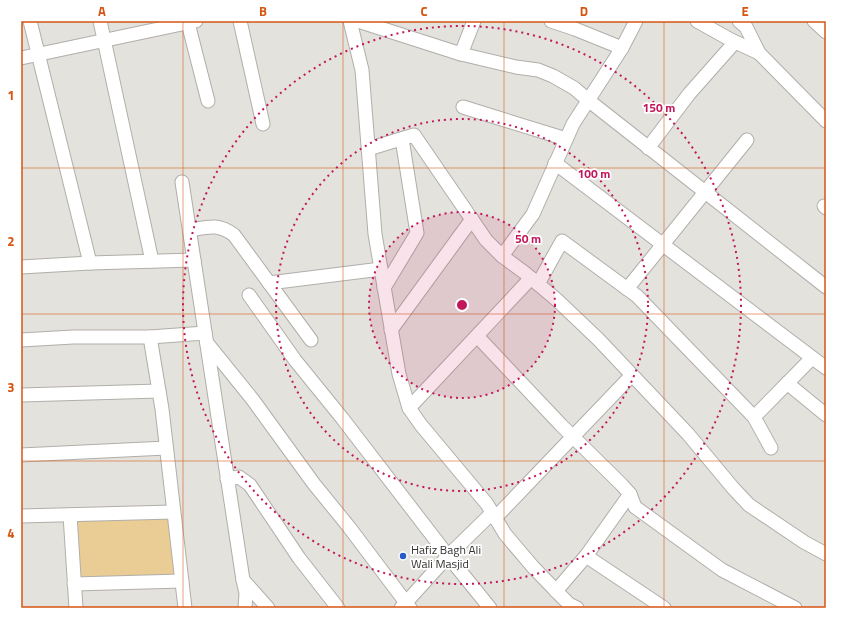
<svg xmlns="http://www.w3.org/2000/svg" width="847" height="629" font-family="'Titillium Web',sans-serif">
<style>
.green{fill:#eacd94}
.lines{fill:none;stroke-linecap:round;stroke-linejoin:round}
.minor-casing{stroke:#b1aeaa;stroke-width:15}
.minor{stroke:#fff;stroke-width:13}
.grid{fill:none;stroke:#d65510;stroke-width:1;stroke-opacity:0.55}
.ring{fill:none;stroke:#c2185b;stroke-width:2;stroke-dasharray:2 4}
.poi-dot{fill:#2b5bc9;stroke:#fff;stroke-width:1.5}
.labels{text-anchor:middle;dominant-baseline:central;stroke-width:3.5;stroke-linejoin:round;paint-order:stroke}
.poi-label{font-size:12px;fill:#343331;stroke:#fff;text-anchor:start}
.centre{fill:#c2185b;stroke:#fff;stroke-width:2}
.ring-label{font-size:12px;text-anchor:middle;font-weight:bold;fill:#c2185b;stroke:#fff;stroke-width:3.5;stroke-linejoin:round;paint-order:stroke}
.neatline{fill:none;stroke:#d65510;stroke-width:1.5}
.grid-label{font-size:13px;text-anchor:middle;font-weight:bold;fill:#d65510}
</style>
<rect width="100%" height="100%" fill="#e4e2dd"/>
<polygon class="green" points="168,516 175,577 78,579 76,521"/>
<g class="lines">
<g class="minor-casing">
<g id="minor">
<polyline points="30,21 90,263"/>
<polyline points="100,21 152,261"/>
<polyline points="240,21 263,124"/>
<polyline points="350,21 362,70 375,234 399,374 409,408 421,425 487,504 505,534 533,567 560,595 569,604 577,608"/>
<polyline points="358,21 461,54 516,67 538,70 553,76 574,88 588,100 826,287"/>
<polyline points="551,21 575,29 622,48"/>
<polyline points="697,21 731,40 759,53"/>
<polyline points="739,21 746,27 759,53 826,121"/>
<polyline points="814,21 826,32"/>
<polyline points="188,23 208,101"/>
<polyline points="461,54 474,21"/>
<polyline points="21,58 196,21"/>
<polyline points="463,107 566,139"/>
<polyline points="648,148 689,94 735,42"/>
<polyline points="368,149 414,135 486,240 502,256 525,273 557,300 598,339 688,434 733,488 749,505 804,542 826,554"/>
<polyline points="555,163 826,368"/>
<polyline points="182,182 243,580 246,593 245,608"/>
<polyline points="824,206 826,208"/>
<path d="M190 230C208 227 218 223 234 235L311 340"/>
<polyline points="502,256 533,214 573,124 622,48 636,21"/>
<polyline points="21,267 90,263 194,260"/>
<polyline points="269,283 381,269"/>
<polyline points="538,284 562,241 637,296 754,417 771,448"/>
<polyline points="384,288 417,233 402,139"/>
<polyline points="627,289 747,140"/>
<polyline points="249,295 295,360 342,418 448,556 490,608"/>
<polyline points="391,330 472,219"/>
<polyline points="477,336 561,425 622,485 630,494 635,507 722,570 795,608"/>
<polyline points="150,337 162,409 185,608"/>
<polyline points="21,340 73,337 150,337 205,333"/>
<polyline points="207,343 253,400 314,484 349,527 410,608"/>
<polyline points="787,383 826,415"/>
<polyline points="21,395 159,391"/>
<polyline points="409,408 531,278"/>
<polyline points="754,417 812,358"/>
<polyline points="21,455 166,448"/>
<polyline points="227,479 239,477 250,485 299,558 338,608"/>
<polyline points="70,515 76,608"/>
<polyline points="21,516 173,512"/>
<polyline points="495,518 632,375"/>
<polyline points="586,556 664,608"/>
<polyline points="243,580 268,608"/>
<polyline points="74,584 182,581"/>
<polyline points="556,591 586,556 630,494"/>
<polyline points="401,608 448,556 492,513"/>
</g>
</g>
<use href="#minor" class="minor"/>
</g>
<path class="grid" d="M183 21V608M343 21V608M504 21V608M664 21V608M21 168H826M21 314H826M21 461H826"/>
<circle cx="462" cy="305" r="93" fill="#c2185b" fill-opacity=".12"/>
<g class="ring">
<circle cx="462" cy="305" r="93"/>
<circle cx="462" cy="305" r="186"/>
<circle cx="462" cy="305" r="279"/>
</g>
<circle class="poi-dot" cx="403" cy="556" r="4"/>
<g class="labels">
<g class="poi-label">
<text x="411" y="549">Hafiz Bagh Ali<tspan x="411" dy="14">Wali Masjid</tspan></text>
</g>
</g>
<circle cx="462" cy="305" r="6" class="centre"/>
<g class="ring-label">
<text x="659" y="112">150 m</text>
<text x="594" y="178">100 m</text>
<text x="528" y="243">50 m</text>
</g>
<rect width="847" height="629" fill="none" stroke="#ffffff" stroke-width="44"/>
<rect x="22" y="22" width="803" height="585" class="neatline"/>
<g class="grid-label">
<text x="102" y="16">A</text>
<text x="263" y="16">B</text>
<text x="424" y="16">C</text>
<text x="584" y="16">D</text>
<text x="745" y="16">E</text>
<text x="11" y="100">1</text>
<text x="11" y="246">2</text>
<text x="11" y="392">3</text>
<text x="11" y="538">4</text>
</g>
</svg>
